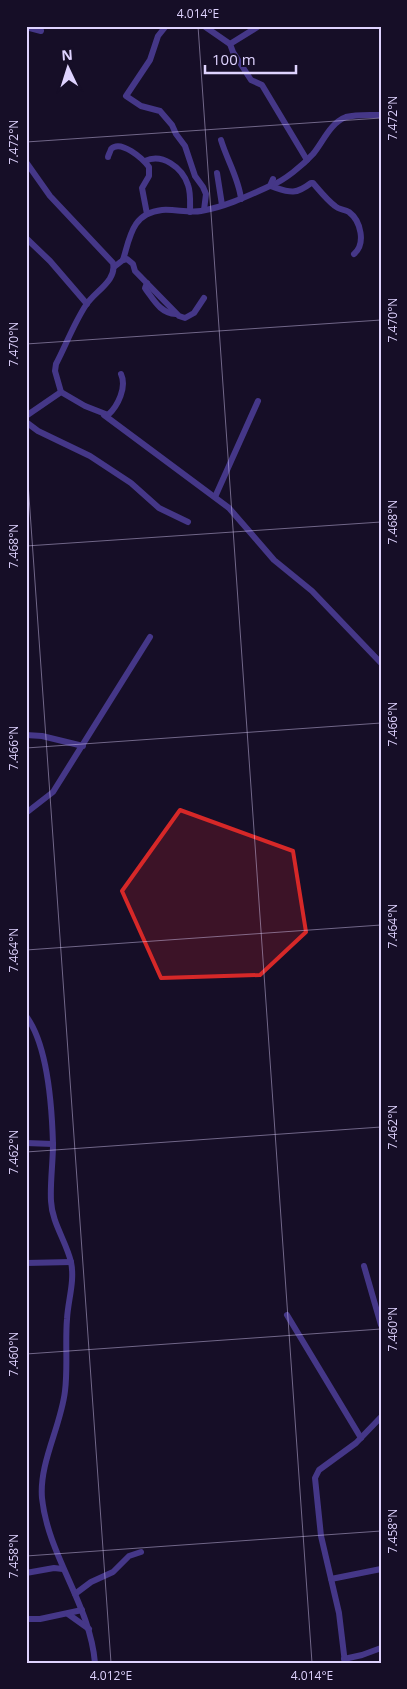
<svg xmlns="http://www.w3.org/2000/svg" width="407" height="1689" font-family="'Open Sans',sans-serif">
<style>
.lines{fill:none;stroke-linecap:round;stroke-linejoin:round}
.minor{stroke:#453788;stroke-width:6}
.marked{fill:#d62828;fill-opacity:0.2;stroke:#d62828;stroke-width:4;stroke-linejoin:round}
.ticks{fill:none;stroke:#dfd3ff;stroke-width:1;stroke-opacity:0.45}
.neatline{fill:none;stroke:#dfd3ff;stroke-width:2}
.ticks-label{font-size:12px;text-anchor:middle;fill:#dfd3ff}
</style>
<rect width="100%" height="100%" fill="#160e27"/>
<g class="lines">
<g class="minor">
<polyline points="166,26 158,36 150,60 126,96 141,106 160,111 172,125 176,134 185,146 195,176 203,187 206,194 204,210"/>
<polyline points="204,26 230,44 233,52 251,80 262,85 307,160"/>
<polyline points="26,27 41,31"/>
<polyline points="230,44 259,26"/>
<path d="M221 140C227 160 239 179 241 199"/>
<path d="M108 157C108 156 111 150 111 149 121 139 143 159 149 167V176L142 188 147 214"/>
<path d="M145 161C162 153 182 167 188 185 191 193 190 203 190 212"/>
<path d="M26 162 50 196 113 263C117 281 95 291 86 305 74 323 66 345 56 364L55 371 61 392 85 406 108 415C118 406 127 387 121 374"/>
<polyline points="217,173 222,205"/>
<path d="M270 186C289 192 294 196 311 183H313C320 191 327 200 335 206 339 210 344 209 349 212 361 221 366 244 354 254"/>
<path d="M270 186C284 181 303 165 313 154 323 142 330 123 346 117 357 114 370 115 381 115"/>
<polyline points="26,238 50,261 87,304"/>
<polyline points="123,260 127,259 133,264 135,271 179,316 185,318 194,313 204,298"/>
<path d="M114 267 123 260C130 237 132 213 162 210 175 209 188 213 201 211 225 207 248 196 270 186L273 179"/>
<path d="M147 283 145 288 147 291C155 302 161 313 176 314"/>
<polyline points="104,415 229,508 274,560 312,591 381,663"/>
<polyline points="26,416 61,392"/>
<polyline points="26,422 38,431 90,456 131,483 159,508 188,522"/>
<polyline points="215,497 258,401"/>
<polyline points="26,735 42,736 83,746"/>
<polyline points="26,813 53,792 150,637"/>
<path d="M26 1016C48 1045 52 1109 53 1144 53 1163 50 1182 51 1201 52 1223 66 1241 71 1262 75 1281 68 1300 67 1319 65 1343 68 1367 65 1391 61 1426 39 1463 42 1498 48 1556 90 1604 95 1663"/>
<polyline points="26,1143 53,1144"/>
<polyline points="26,1263 71,1262"/>
<polyline points="364,1266 381,1325"/>
<polyline points="287,1315 361,1438"/>
<polyline points="26,1573 54,1568 63,1569"/>
<polyline points="331,1579 381,1569"/>
<polyline points="75,1594 91,1582 113,1572 129,1556 141,1552"/>
<polyline points="68,1614 89,1629"/>
<polyline points="26,1619 40,1619 82,1610"/>
<polyline points="344,1659 362,1655 381,1648"/>
<polyline points="345,1663 339,1613 321,1536 315,1478 319,1470 356,1443 381,1417"/>
</g>
</g>
<path class="marked" d="M180 810 293 851 306 932 260 975 161 978 122 891Z"/>
<path class="ticks" d="M198 26 312 1663M26 142 381 118M26 344 381 320M26 454 111 1663M26 546 381 522M26 748 381 723M26 950 381 925M26 1152 381 1127M26 1354 381 1329M26 1556 381 1531"/>
<rect width="407" height="1689" fill="none" stroke="#160e27" stroke-width="55"/>
<g transform="translate(68 68) rotate(356)" stroke="#160e27" stroke-width="4" paint-order="stroke">
<path d="M0-4L9 19L0 12L-9 19Z" fill="#dfd3ff"/>
<text y="-8" font-size="14" font-weight="bold" text-anchor="middle" fill="#dfd3ff">N</text>
</g>
<path d="M205 65v8h91v-8" fill="none" stroke="#dfd3ff" stroke-width="2.5"/>
<text x="212" y="65" font-size="15" fill="#dfd3ff" stroke="#160e27" stroke-width="4" paint-order="stroke">100 m</text>
<rect x="28" y="28" width="352" height="1634" class="neatline"/>
<g class="ticks-label">
<text x="198" y="18">4.014°E</text>
<text transform="translate(393 118) rotate(-90)" y="4">7.472°N</text>
<text transform="translate(14 142) rotate(-90)" y="4">7.472°N</text>
<text transform="translate(393 320) rotate(-90)" y="4">7.470°N</text>
<text transform="translate(14 344) rotate(-90)" y="4">7.470°N</text>
<text transform="translate(393 522) rotate(-90)" y="4">7.468°N</text>
<text transform="translate(14 546) rotate(-90)" y="4">7.468°N</text>
<text transform="translate(393 724) rotate(-90)" y="4">7.466°N</text>
<text transform="translate(14 748) rotate(-90)" y="4">7.466°N</text>
<text transform="translate(393 926) rotate(-90)" y="4">7.464°N</text>
<text transform="translate(14 950) rotate(-90)" y="4">7.464°N</text>
<text transform="translate(393 1127) rotate(-90)" y="4">7.462°N</text>
<text transform="translate(14 1152) rotate(-90)" y="4">7.462°N</text>
<text transform="translate(393 1329) rotate(-90)" y="4">7.460°N</text>
<text transform="translate(14 1354) rotate(-90)" y="4">7.460°N</text>
<text transform="translate(393 1531) rotate(-90)" y="4">7.458°N</text>
<text transform="translate(14 1556) rotate(-90)" y="4">7.458°N</text>
<text x="111" y="1680">4.012°E</text>
<text x="312" y="1680">4.014°E</text>
</g>
</svg>
